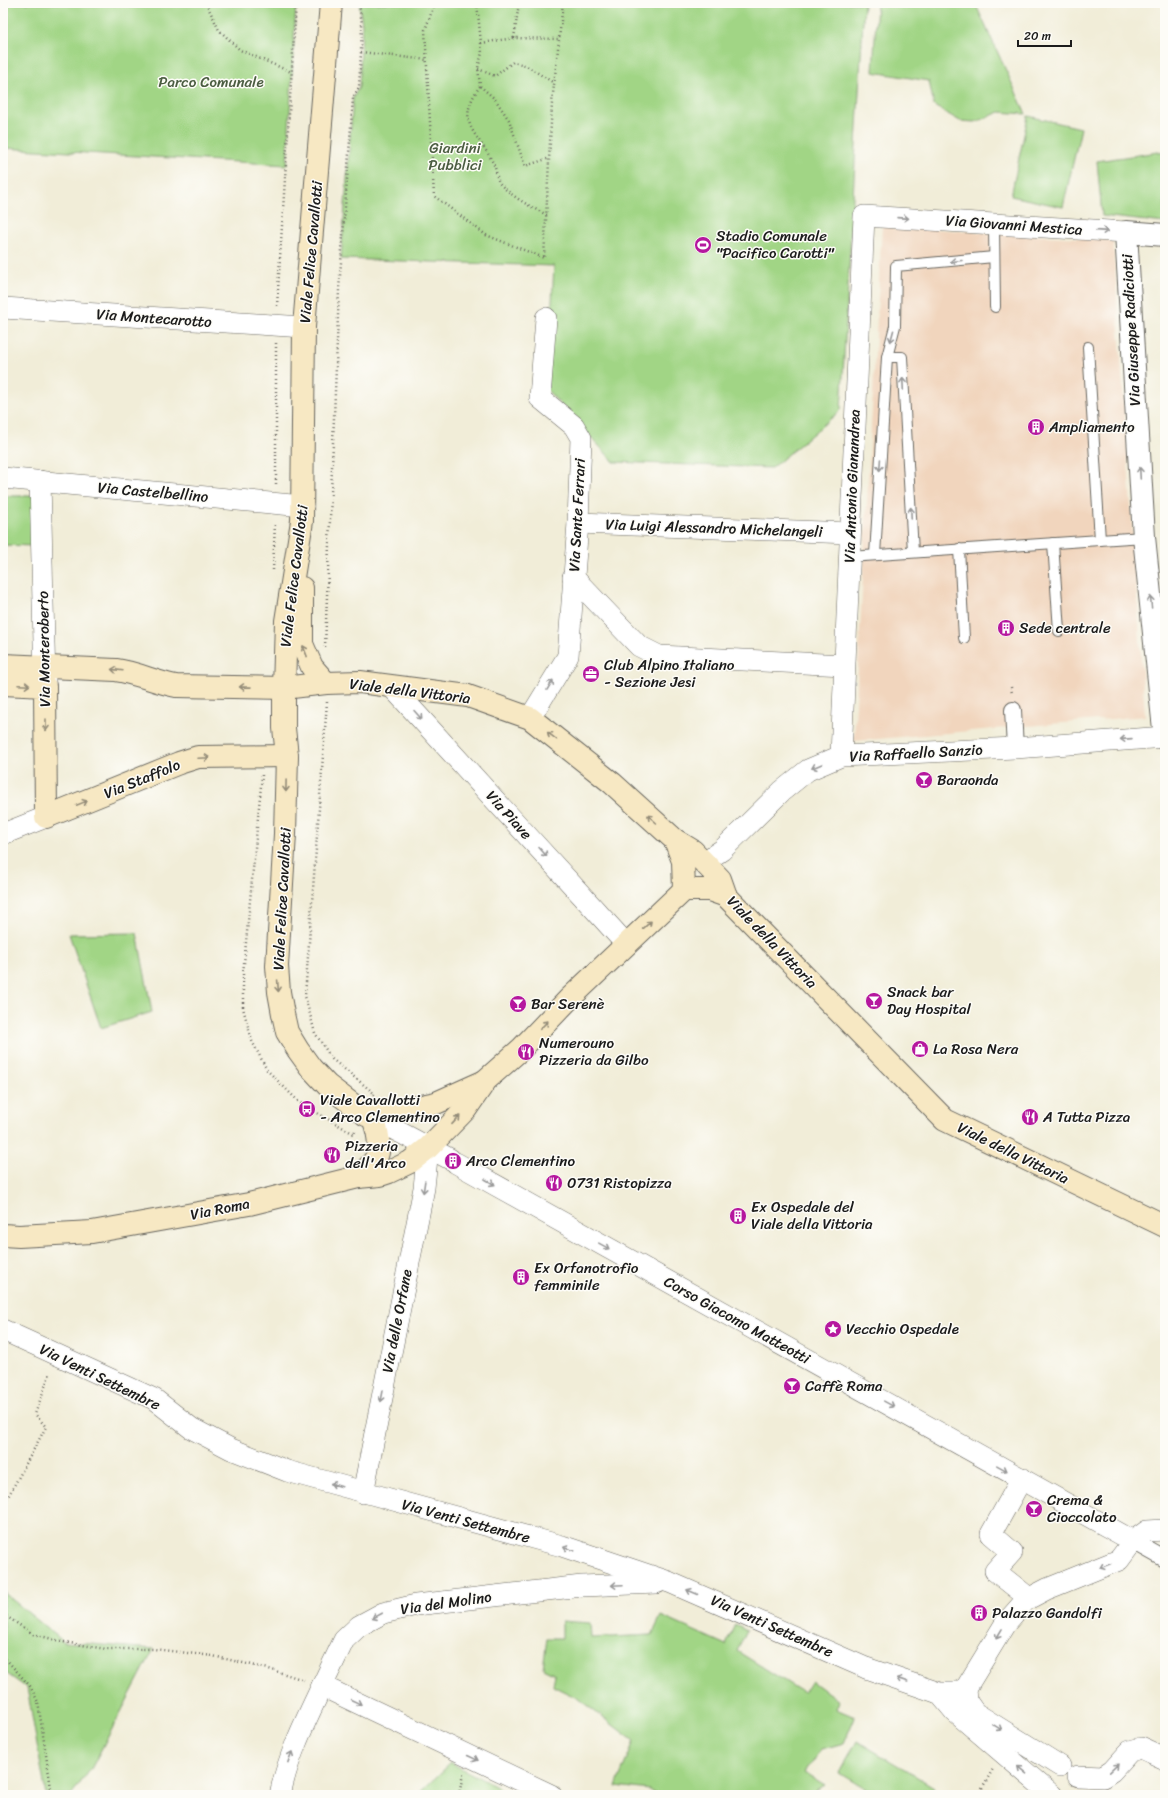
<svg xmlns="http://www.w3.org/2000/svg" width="1168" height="1798" font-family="Sriracha,sans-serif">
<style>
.built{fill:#f1d5bd}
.green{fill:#a1d585;stroke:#5e7850}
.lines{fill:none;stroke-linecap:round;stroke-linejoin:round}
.service-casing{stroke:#67655e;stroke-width:12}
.pedestrian-casing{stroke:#67655e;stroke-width:18}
.minor-casing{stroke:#67655e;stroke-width:22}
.tertiary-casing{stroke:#67655e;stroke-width:24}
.secondary-casing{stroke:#67655e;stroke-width:24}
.path{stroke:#67655e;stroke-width:2.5;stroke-dasharray:1 3;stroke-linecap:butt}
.service{stroke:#fff;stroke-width:10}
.pedestrian{stroke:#fff;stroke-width:16}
.minor{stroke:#fff;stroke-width:21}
.tertiary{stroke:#fff;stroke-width:22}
.secondary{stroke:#f7e8c3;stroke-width:22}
.oneway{stroke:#999}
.oneway2{stroke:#948c78}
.labels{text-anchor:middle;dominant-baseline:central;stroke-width:3;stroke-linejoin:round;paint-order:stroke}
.park-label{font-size:15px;fill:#4b5d41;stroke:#fdfcf7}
.street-label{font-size:15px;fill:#1c1c1c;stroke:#fdfcf7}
.poi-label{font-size:15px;fill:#1c1c1c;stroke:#fdfcf7;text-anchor:start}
</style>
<rect width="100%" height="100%" fill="#fdfcf7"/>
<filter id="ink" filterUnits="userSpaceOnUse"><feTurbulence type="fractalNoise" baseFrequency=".025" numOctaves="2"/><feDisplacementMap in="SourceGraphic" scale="8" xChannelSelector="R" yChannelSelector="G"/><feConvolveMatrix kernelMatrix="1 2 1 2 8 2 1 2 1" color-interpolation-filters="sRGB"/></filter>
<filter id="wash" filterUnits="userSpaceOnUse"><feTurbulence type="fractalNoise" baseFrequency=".012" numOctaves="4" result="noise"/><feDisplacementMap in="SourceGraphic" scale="16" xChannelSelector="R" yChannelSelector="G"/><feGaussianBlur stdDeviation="0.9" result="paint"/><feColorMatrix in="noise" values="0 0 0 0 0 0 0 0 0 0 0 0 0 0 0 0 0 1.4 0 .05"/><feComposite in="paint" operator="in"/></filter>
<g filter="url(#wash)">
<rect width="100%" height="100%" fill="#f1edd8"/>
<polygon class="built" points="882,226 1113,240 1145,716 854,741"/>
<g class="green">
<polygon points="3,3 296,3 287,165 3,148"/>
<polygon points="359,3 864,3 841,410 772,468 614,462 547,390 554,266 341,259 353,98 359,87 361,52 362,24"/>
<polygon points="877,3 975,3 1026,114 1000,112 975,122 960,121 934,106 929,81 873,72"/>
<polygon points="1028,116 1081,128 1063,207 1011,196"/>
<polygon points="1165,151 1165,223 1102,216 1097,161"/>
<polygon points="3,496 37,496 36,546 3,545"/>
<polygon points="137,933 152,1012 101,1028 69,934"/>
<polygon points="3,1592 64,1642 154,1649 91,1769 71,1795 46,1795 27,1688 3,1671"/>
<polygon points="661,1616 726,1645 735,1624 747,1630 737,1651 804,1693 812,1681 839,1701 836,1709 855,1717 844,1743 822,1749 805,1773 825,1785 809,1795 657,1795 650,1790 616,1786 634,1741 577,1698 553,1686 555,1674 543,1668 547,1638 562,1638 562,1621 590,1623 591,1638 652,1635"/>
<polygon points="857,1741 934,1787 929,1795 875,1795 839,1773"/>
<polygon points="451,1763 512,1795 417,1795"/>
</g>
</g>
<g filter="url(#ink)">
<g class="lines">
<g class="service-casing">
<g id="service">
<polyline points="994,224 995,307"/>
<polyline points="1088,347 1100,540"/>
<polyline points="887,357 902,357 913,552"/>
<polyline points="1053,543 1059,631"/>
<polyline points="959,549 964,638"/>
<polyline points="875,555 887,357 895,326 896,266 994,257"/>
<polyline points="849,557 1144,537"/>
</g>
</g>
<g class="pedestrian-casing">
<g id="pedestrian">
<polyline points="1013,710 1015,748"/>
<polyline points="1133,1541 1165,1559"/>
</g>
</g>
<g class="minor-casing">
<g id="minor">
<polyline points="3,308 304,327"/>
<polyline points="3,478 303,506"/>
<polyline points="40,481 45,683"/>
<polyline points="578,523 850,533"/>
<polyline points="573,577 639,646 659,656 844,665"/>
<polyline points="391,686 626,944"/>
<polyline points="530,718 568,656 578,523 581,438 574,426 540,398 546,318"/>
<polyline points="841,756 864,216 1126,232"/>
<polyline points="3,834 46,817"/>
<polyline points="704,862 722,850 782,791 808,770 841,756 1015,748 1165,737"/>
<polyline points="373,1118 450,1159"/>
<polyline points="456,1163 1133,1541"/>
<polyline points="3,1330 154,1399 191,1428 231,1449 287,1471 562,1546 669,1582 866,1668 939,1693 956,1693 966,1688 1005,1624 1026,1600 1047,1589 1119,1560 1133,1541 1147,1531 1165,1530"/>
<polyline points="1022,1478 991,1534 1012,1552 995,1571 1029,1598"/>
<polyline points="363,1493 424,1188 428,1148"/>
<polyline points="966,1688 967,1702 975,1713 1060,1766"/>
<polyline points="939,1693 955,1712 1052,1795"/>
<polyline points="1078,1776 1103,1777 1112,1771 1130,1751 1141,1748 1165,1759"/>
<path d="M280 1795C288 1756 305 1722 322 1686"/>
<polyline points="551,1795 322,1686 344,1640 359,1626 383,1613 416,1605 582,1586 657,1583"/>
</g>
</g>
<g class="tertiary-casing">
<polyline id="tertiary" points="1165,235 1126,232 1144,537 1165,739"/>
</g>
<g class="secondary-casing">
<g id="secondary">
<path d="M331 3 304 327 302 521 286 621 284 688V728L287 756 285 834 277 966 279 992 283 1014 287 1032 298 1050 311 1068 327 1085 365 1114 373 1118C377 1129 382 1146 376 1158 372 1165 364 1171 358 1177"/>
<polyline points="302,588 302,644 312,667 326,683"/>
<path d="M3 665 116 670C137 673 155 682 176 686L284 688 326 683 360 682 468 696 530 718 612 783 675 840 693 851 720 879 726 896 945 1120 1165 1226"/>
<polyline points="3,684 45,686 46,817 179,763 198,757 287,756"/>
<polyline points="675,840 683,861 684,890"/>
<polyline points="366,1115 387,1113 436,1103 485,1081"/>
<polyline points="3,1235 19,1236 92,1232 249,1204 358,1177 380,1175 389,1172 410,1162 428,1148 466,1109 486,1080 521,1049 568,1000 684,890 709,890 726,896"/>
</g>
</g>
<g class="path">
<polyline points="206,3 219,30 240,50 291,72"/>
<polyline points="435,3 425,30 434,196 486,235 544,258 552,103 563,3"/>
<polyline points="477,3 482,53 478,68 480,86 495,99 509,120 525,166 550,158"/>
<polyline points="514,38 519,3"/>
<polyline points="481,43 514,38 559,39"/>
<polyline points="361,52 427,60"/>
<polyline points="478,69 495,76 513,62 525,65 554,83"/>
<path d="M480 86C453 125 479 132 494 165 497 171 496 180 501 185 514 198 531 207 547 215"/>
<polyline points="277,306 296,3"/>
<polyline points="276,484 276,343"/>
<polyline points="273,570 275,523"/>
<polyline points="325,647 339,290 353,98 359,87 361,52 362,24 359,3"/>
<polyline points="1011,687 1012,694"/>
<polyline points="327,702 305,996 315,1033 332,1059 375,1094 374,1095"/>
<polyline points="262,775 243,974 243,1008 252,1041 267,1070 300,1103 354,1134 355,1131"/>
<polyline points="3,1506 46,1427 35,1414 50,1373"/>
<polyline points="3,1614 33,1634 64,1642 106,1649 154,1649 213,1656 269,1669 304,1680"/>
<polyline points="3,1656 30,1686 38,1702 51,1788 54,1795"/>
<polyline points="459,1795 463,1774"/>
<polyline points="978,1795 993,1769"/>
</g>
<use href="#service" class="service"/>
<use href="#pedestrian" class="pedestrian"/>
<use href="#minor" class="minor"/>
<use href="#tertiary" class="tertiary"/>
<use href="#secondary" class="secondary"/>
</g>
<defs><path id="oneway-shaft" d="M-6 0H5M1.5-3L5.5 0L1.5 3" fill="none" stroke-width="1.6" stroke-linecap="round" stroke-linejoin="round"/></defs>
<g class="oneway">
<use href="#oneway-shaft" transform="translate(903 218) rotate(4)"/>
<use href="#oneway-shaft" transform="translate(1102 231) rotate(4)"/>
<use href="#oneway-shaft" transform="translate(956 261) rotate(175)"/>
<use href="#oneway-shaft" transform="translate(892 336) rotate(105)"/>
<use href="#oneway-shaft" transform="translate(903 384) rotate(-93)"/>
<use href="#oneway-shaft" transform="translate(880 465) rotate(94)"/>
<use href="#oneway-shaft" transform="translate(1140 473) rotate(-93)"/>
<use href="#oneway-shaft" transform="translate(911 513) rotate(-93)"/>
<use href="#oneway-shaft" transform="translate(1151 602) rotate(-96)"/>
<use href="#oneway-shaft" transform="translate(550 685) rotate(-59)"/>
<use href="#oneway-shaft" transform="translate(418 715) rotate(48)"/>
<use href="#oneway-shaft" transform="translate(1126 739) rotate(176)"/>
<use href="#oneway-shaft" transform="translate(817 766) rotate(157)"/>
<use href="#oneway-shaft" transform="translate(543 852) rotate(48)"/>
<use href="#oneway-shaft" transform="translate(490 1182) rotate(30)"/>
<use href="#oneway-shaft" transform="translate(424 1187) rotate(98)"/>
<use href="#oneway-shaft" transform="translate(604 1246) rotate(29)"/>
<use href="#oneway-shaft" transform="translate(382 1396) rotate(101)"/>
<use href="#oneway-shaft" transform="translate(889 1404) rotate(29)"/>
<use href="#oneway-shaft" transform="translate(1002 1468) rotate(29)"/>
<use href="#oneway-shaft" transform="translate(336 1485) rotate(-164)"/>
<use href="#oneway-shaft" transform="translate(569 1549) rotate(-162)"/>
<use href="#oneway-shaft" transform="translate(1105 1566) rotate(158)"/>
<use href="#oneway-shaft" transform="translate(617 1585) rotate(177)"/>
<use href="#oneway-shaft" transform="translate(692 1592) rotate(-157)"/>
<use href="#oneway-shaft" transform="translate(377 1616) rotate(152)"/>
<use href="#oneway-shaft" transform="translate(999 1634) rotate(121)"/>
<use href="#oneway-shaft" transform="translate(902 1680) rotate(-161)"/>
<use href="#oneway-shaft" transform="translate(356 1702) rotate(25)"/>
<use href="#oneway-shaft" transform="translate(997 1727) rotate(31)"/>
<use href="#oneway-shaft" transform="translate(290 1757) rotate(-69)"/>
<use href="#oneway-shaft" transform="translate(473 1758) rotate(25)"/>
<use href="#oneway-shaft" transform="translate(1114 1768) rotate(-44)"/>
<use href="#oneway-shaft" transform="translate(1022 1770) rotate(-140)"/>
</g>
<g class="oneway2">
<use href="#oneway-shaft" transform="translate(305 651) rotate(-111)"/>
<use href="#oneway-shaft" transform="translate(117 670) rotate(-173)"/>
<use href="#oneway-shaft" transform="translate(24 685) rotate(3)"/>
<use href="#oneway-shaft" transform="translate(245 687) rotate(-179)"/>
<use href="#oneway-shaft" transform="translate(46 725) rotate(90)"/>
<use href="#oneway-shaft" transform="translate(552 736) rotate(-142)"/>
<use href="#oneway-shaft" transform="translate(204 758) rotate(-3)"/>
<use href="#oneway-shaft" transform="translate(286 786) rotate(91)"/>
<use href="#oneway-shaft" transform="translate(82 803) rotate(-22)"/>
<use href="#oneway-shaft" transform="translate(652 819) rotate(-138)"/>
<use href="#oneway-shaft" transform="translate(647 925) rotate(-43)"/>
<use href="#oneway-shaft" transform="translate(278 986) rotate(86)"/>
<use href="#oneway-shaft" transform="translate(544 1025) rotate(-46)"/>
<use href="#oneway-shaft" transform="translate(456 1120) rotate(-47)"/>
</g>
</g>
<defs>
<g id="stadium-disc" transform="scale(0.9)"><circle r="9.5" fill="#b5179e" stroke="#fdfcf7"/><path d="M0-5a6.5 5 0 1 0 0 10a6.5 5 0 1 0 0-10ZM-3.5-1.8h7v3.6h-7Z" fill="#fff"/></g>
<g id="building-disc" transform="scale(0.9)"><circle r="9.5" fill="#b5179e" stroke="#fdfcf7"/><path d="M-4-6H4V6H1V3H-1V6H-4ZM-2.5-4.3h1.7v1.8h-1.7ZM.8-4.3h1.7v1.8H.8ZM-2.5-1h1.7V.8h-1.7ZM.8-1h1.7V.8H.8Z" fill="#fff"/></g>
<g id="office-disc" transform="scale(0.9)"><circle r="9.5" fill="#b5179e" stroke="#fdfcf7"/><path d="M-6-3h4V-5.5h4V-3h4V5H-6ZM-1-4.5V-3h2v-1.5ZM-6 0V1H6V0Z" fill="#fff"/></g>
<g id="bar-disc" transform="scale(0.9)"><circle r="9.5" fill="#b5179e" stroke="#fdfcf7"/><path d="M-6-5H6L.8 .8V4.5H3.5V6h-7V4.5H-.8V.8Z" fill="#fff"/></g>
<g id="shop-disc" transform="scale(0.9)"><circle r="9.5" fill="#b5179e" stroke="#fdfcf7"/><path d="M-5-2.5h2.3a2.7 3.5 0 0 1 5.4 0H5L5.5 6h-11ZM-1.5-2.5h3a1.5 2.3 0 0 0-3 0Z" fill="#fff"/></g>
<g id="restaurant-disc" transform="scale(0.9)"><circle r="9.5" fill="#b5179e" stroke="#fdfcf7"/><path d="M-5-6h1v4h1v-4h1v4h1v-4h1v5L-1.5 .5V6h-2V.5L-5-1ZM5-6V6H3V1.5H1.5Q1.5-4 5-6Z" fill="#fff"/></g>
<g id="bus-disc" transform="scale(0.9)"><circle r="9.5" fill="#b5179e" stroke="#fdfcf7"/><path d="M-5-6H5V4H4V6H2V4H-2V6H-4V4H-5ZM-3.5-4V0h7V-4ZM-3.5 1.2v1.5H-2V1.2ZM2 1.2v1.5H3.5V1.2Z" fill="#fff"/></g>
<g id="sight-disc" transform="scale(0.9)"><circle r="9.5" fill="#b5179e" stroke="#fdfcf7"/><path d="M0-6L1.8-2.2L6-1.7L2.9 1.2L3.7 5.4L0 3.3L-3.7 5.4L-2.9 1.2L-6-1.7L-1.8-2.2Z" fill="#fff"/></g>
</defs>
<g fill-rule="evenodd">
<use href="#stadium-disc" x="703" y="245"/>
<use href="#building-disc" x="1036" y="427"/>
<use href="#building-disc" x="1006" y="628"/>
<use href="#office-disc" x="591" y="674"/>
<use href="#bar-disc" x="924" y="780"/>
<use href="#bar-disc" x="874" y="1001"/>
<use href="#bar-disc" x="518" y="1004"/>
<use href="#shop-disc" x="920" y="1049"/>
<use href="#restaurant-disc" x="526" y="1052"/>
<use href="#bus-disc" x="307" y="1109"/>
<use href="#restaurant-disc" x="1030" y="1117"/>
<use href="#restaurant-disc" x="332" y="1155"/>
<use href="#building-disc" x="453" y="1161"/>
<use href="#restaurant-disc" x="554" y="1183"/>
<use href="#building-disc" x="738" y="1216"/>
<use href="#building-disc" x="521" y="1277"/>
<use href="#sight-disc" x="833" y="1329"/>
<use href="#bar-disc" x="792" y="1386"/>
<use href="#bar-disc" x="1034" y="1509"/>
<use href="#building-disc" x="979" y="1613"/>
</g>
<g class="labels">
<g class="park-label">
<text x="211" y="82">Parco Comunale</text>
<text x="455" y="148">Giardini<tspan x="455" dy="17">Pubblici</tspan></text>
</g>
<g class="street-label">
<text transform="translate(1014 225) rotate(4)">Via Giovanni Mestica</text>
<text transform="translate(311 252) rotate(-85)">Viale Felice Cavallotti</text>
<text transform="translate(154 318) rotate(4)">Via Montecarotto</text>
<text transform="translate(1131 330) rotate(-93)">Via Giuseppe Radiciotti</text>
<text transform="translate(852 486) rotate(-88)">Via Antonio Gianandrea</text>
<text transform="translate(153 492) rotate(5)">Via Castelbellino</text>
<text transform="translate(577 515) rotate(-87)">Via Sante Ferrari</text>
<text transform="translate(714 528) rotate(2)">Via Luigi Alessandro Michelangeli</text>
<text transform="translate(294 576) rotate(-83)">Viale Felice Cavallotti</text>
<text transform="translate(44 649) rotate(-91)">Via Monteroberto</text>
<text transform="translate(410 691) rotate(7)">Viale della Vittoria</text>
<text transform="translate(916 753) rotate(-3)">Via Raffaello Sanzio</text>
<text transform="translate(142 779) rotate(-22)">Via Staffolo</text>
<text transform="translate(509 815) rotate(48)">Via Piave</text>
<text transform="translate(282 899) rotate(-87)">Viale Felice Cavallotti</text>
<text transform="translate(772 942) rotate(46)">Viale della Vittoria</text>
<text transform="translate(1013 1153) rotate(26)">Viale della Vittoria</text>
<text transform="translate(220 1209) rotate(-11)">Via Roma</text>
<text transform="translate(737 1320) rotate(29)">Corso Giacomo Matteotti</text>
<text transform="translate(397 1321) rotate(-79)">Via delle Orfane</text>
<text transform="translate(100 1377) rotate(26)">Via Venti Settembre</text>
<text transform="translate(466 1521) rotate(15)">Via Venti Settembre</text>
<text transform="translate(446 1603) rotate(-8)">Via del Molino</text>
<text transform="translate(772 1626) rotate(24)">Via Venti Settembre</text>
</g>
<g class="poi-label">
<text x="716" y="236">Stadio Comunale<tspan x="716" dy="17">"Pacifico Carotti"</tspan></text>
<text x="1049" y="427">Ampliamento</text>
<text x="1019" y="628">Sede centrale</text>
<text x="604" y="665">Club Alpino Italiano<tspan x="604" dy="17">- Sezione Jesi</tspan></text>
<text x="937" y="780">Baraonda</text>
<text x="887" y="992">Snack bar<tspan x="887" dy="17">Day Hospital</tspan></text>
<text x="531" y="1004">Bar Serenè</text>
<text x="539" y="1043">Numerouno<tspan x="539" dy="17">Pizzeria da Gilbo</tspan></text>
<text x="933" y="1049">La Rosa Nera</text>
<text x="320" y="1100">Viale Cavallotti<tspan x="320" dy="17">- Arco Clementino</tspan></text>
<text x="1043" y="1117">A Tutta Pizza</text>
<text x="345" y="1146">Pizzeria<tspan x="345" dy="17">dell'Arco</tspan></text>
<text x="466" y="1161">Arco Clementino</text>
<text x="567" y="1183">0731 Ristopizza</text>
<text x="751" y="1207">Ex Ospedale del<tspan x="751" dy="17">Viale della Vittoria</tspan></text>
<text x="534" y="1268">Ex Orfanotrofio<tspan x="534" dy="17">femminile</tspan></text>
<text x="846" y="1329">Vecchio Ospedale</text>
<text x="805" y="1386">Caffè Roma</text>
<text x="1047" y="1500">Crema &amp;<tspan x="1047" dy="17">Cioccolato</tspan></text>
<text x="992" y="1613">Palazzo Gandolfi</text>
</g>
</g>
<rect width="1168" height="1798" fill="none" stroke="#fdfcf7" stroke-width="16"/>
<path d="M1018 40v6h53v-6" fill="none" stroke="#1c1c1c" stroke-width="2"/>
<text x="1024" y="40" font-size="12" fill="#1c1c1c" stroke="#fdfcf7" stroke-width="3" paint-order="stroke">20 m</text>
</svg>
